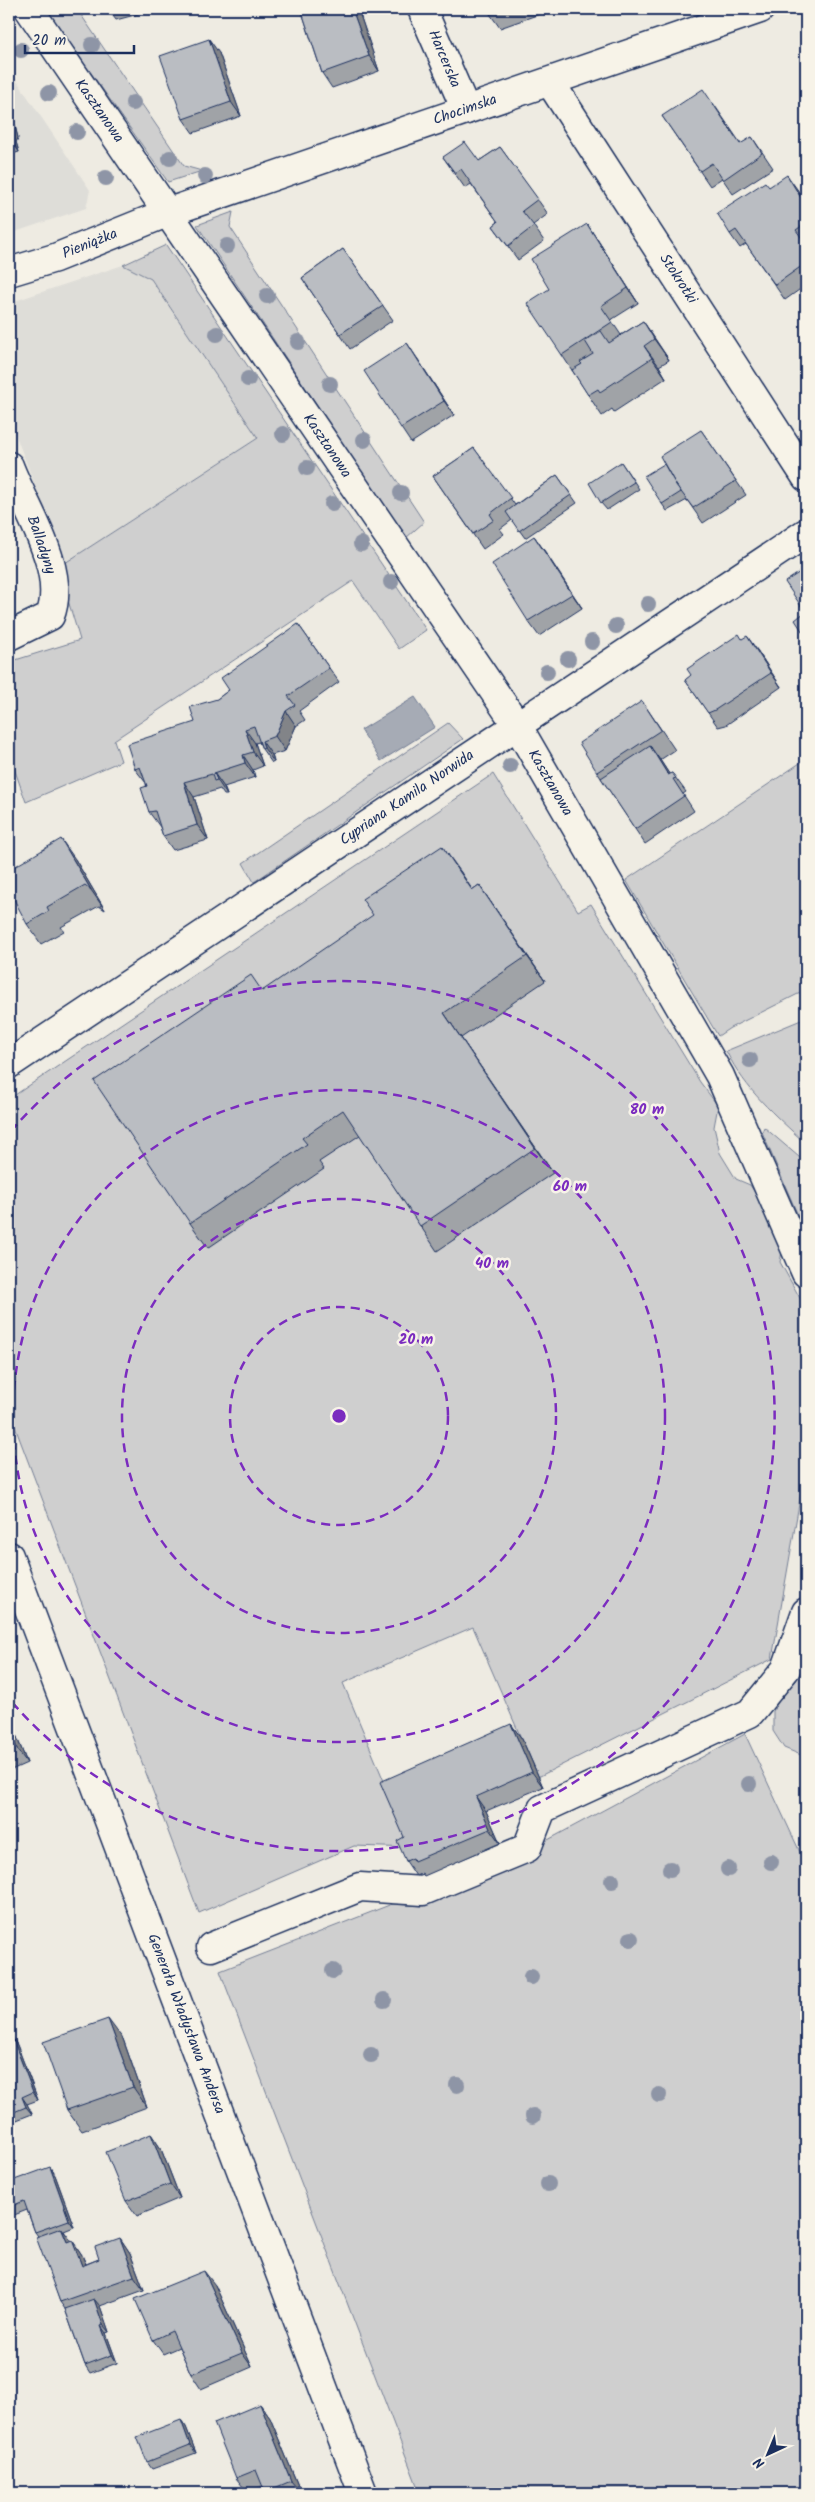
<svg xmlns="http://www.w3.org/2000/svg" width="815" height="2502" font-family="Kalam,sans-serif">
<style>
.built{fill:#deddd8}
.green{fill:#cfcfcf;stroke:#757f96}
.water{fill:#a6abb5;stroke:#6e7992}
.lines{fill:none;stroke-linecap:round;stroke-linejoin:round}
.minor-casing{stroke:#1b2f5e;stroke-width:31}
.minor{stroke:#f7f3e8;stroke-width:28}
.tree{fill:#8e95a6}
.wall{fill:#a0a3a7;stroke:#1b2f5e}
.shaded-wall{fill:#828488;stroke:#1b2f5e}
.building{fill:#babdc2;stroke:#1b2f5e}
.ring{fill:none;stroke:#7b2cbf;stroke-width:2.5;stroke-dasharray:9 6}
.labels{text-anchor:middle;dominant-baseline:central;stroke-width:5;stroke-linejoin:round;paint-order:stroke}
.street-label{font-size:15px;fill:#1b2f5e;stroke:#f7f3e8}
.centre{fill:#7b2cbf;stroke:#f7f3e8;stroke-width:2.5}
.ring-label{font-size:15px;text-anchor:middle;font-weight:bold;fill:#7b2cbf;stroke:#f7f3e8;stroke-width:5;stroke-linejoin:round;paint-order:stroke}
</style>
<rect width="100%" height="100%" fill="#eeebe2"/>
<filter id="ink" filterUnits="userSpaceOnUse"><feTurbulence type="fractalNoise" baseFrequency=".02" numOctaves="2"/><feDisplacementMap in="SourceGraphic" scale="10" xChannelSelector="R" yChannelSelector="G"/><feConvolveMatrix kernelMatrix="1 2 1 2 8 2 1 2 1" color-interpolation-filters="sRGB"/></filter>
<g filter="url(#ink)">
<g class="built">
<polygon points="9,69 90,190 86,208 9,234"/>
<polygon points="123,265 151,279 258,438 65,563 9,418 9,303"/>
</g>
<g class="green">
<polygon points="46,9 77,9 184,166 202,171 168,182"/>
<polygon points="233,212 230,227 424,522 406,538 197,225"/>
<polygon points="166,245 426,630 399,649 353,581 114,740 121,761 26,802 9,754 9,662 80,640 67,597 65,563 258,438 151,279 123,265"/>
<polygon points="448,723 463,739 254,882 243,863"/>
<polygon points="806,759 806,990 730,1028 718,1036 626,880"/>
<polygon points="493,774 578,911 591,904 700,1082 718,1106 714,1127 720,1153 736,1179 750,1185 768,1212 783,1246 780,1262 806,1309 806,1480 803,1481 772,1659 538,1777 473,1627 343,1683 412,1848 354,1846 199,1913 9,1411 9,1099"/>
<path d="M806 1018V1144C773 1113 747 1092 726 1051Z"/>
<polygon points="764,1127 806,1163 806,1234 762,1132"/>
<polygon points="806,1653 806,1754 801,1755 784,1748 773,1731 773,1711 782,1695 796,1681"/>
<polygon points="745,1734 806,1865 806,2493 420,2493 220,1971 392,1904 425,1906"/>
</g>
<polygon class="water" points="415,697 435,727 381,761 361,730"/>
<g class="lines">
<g class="minor-casing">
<g id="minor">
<polyline points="29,9 517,725 720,1076 806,1273"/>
<polyline points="422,9 466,110"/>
<polyline points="550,82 806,477"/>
<polyline points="9,272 55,258 169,212 760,9"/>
<path d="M9 466C25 509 68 570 50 616L9 636"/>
<polyline points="9,1064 806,533"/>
<polyline points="9,1556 363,2493"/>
<polyline points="211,1947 360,1887 423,1891 527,1848 542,1809 750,1713 786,1669 806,1612"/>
</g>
</g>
<use href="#minor" class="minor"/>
</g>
<g class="tree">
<circle cx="92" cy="45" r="8"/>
<circle cx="21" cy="50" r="8"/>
<circle cx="49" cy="93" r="8"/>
<circle cx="133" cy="103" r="8"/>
<circle cx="77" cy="132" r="8"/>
<circle cx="170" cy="158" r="8"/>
<circle cx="205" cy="176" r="8"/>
<circle cx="106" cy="178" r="8"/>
<circle cx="227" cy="246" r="8"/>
<circle cx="267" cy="296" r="8"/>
<circle cx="217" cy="334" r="8"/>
<circle cx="298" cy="342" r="8"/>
<circle cx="248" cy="379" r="8"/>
<circle cx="330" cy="384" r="8"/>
<circle cx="283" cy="434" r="8"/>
<circle cx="364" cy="440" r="8"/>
<circle cx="307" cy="468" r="8"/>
<circle cx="401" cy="493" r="8"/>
<circle cx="332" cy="504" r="8"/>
<circle cx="361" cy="544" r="8"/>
<circle cx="391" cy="582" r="8"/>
<circle cx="648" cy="604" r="8"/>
<circle cx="616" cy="626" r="8"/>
<circle cx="592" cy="642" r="8"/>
<circle cx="568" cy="659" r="8"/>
<circle cx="547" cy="672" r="8"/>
<circle cx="510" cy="766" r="8"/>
<circle cx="750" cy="1060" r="8"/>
<circle cx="749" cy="1784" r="8"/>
<circle cx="771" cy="1862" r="8"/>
<circle cx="670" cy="1869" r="8"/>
<circle cx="728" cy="1869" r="8"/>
<circle cx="612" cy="1881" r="8"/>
<circle cx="631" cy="1939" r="8"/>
<circle cx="333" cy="1971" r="8"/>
<circle cx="531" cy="1977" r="8"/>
<circle cx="384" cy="2000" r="8"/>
<circle cx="371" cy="2055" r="8"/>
<circle cx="457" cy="2085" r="8"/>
<circle cx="659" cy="2095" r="8"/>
<circle cx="533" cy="2116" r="8"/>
<circle cx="548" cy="2184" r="8"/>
</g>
<g class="wall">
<polygon points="108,9 157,9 116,20"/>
<polygon points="301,9 358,9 379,71 332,88 322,73"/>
<polygon points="488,9 550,9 551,10 500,28 490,14"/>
<polygon points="219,53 241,116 193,133 183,119"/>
<polygon points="713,103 741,144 752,137 773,168 733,194 722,178 710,186 662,116"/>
<polygon points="9,115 14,122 18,138 16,142 19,152 9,155"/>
<polygon points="500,147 548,214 533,225 544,241 518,260 493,226 498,222 471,184 465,188 443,157 479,161"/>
<polygon points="769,187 797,189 806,204 806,285 785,300 746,244 740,248 730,234"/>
<polygon points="597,239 638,303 611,320 621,335 643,321 669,360 659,366 666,378 614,412 612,409 602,416 562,355 549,289"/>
<polygon points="343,249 393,320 350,349 302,278"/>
<polygon points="417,358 454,415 411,443 401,428"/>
<polygon points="701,430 746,495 703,523 687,500 667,511 662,504 664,464"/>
<polygon points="474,448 515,505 557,475 577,503 525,538 512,520 500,529 504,534 483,549 433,476"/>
<polygon points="621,462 639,489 607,510 601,503"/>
<polygon points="534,536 582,608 539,636 528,621"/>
<polygon points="298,624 339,682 299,711 305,720 296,726 285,751 272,755 274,762 272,763 262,749 259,742 255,743 263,766 253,770 255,777 224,787 227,795 224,795 220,789 194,797 208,840 173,850 163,836 160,827 149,812 146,783 135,769 195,722 217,699 229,690"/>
<polygon points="742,639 757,650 781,687 726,725 718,727 685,680"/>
<polygon points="642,701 675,750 660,760 669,774 672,773 686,792 683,794 694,811 645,844 597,772"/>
<polygon points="75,859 105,910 99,906 61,927 64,931 41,944 27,924"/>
<polygon points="460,871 472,890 479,885 545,981 461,1038 553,1173 437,1251 360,1135 319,1162 324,1169 208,1248 190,1223 262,991"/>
<polygon points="9,1717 27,1763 9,1771"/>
<polygon points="511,1724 522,1739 543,1787 486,1811 500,1843 424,1876 422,1873 416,1876 406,1861 404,1837"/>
<polygon points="12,2037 17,2045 38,2100 27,2104 32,2114 9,2123 9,2038"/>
<polygon points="123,2039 147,2107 82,2131 67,2110"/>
<polygon points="151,2134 161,2149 180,2198 137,2216 126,2201"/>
<polygon points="55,2175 74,2227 64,2231 71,2241 72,2240 82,2255 86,2264 99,2259 120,2238 130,2253 144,2290 100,2306 109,2332 106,2333 117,2363 90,2373 85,2365 65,2309 60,2302 38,2236 35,2232 27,2210 9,2217 9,2182"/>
<polygon points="215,2285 252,2367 201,2389 191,2374 179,2347 163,2354 153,2340"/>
<polygon points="260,2404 270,2418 301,2493 266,2493 263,2486 247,2492 236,2478"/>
<polygon points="181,2420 186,2427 196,2453 152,2469 147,2462"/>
</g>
<g class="shaded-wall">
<polygon points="352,9 358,9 379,71 369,56"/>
<polygon points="209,39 219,53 241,116 231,102"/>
<polygon points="9,115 14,122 18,138 16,142 19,152 9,137"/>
<polygon points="787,175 797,189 806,204 806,206"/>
<polygon points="587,224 597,239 638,303 628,288"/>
<polygon points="643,321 669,360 654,339"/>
<polygon points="407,343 417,358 454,415 444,401"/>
<polygon points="644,346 659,366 666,378 652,358"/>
<polygon points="534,536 544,550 582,608 572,594"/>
<polygon points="747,636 757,650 781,687 771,673"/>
<polygon points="286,711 296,726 285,751 275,736"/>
<polygon points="245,729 255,743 263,766 253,752"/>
<polygon points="262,741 272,755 274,762 264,748"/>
<polygon points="650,746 660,760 679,789 668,775"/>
<polygon points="243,755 253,770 255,777 245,763"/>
<polygon points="214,773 224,787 227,795 217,780"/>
<polygon points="184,782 194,797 208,840 197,825"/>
<polygon points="61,839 75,859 105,910 91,890"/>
<polygon points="442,846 460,871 489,915 472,890"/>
<polygon points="479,885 496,910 545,981 527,956"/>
<polygon points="444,1013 461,1038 553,1173 535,1148"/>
<polygon points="9,1717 27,1763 17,1749 9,1728"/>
<polygon points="511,1724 522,1739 543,1787 532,1772"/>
<polygon points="476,1797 486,1811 500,1843 490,1829"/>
<polygon points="108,2019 123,2039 147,2107 133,2087"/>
<polygon points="12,2037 17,2045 38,2100 33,2092"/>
<polygon points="22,2097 27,2104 32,2114 26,2107"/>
<polygon points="151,2134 161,2149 180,2198 170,2184"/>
<polygon points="50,2167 55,2175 74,2227 69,2220"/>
<polygon points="61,2228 72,2242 67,2242"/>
<polygon points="120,2238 130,2253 144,2290 134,2276"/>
<polygon points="72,2240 82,2255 92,2280 82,2266"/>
<polygon points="204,2271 215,2285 252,2367 242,2353"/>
<polygon points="94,2299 100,2306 109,2332 103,2325"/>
<polygon points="101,2326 106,2333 117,2363 112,2355"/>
<polygon points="260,2404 270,2418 301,2493 291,2481"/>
<polygon points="181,2420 186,2427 196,2453 190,2445"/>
</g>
<g class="building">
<polygon points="301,9 352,9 369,56 322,73"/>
<polygon points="488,9 504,9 490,14"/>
<polygon points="209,39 231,102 183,119 160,56"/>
<polygon points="703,89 740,144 752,137 762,153 723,180 712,163 700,171 662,116"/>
<polygon points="465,142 479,161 500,147 538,199 522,211 534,226 508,246 493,226 498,222 461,169 455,173 443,157"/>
<polygon points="787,175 806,206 806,223 796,230 806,244 806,263 775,285 736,230 730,234 717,213 765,182 769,187"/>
<polygon points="587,224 628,288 601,306 612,322 562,355 527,303 549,289 531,259"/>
<polygon points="343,249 383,306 340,334 302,278"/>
<polygon points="643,321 654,339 644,346 652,358 600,392 598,389 588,395 572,370 582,364 580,362 593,354 585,341 601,331 609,343"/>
<polygon points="407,343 444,401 401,428 364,371"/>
<polygon points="701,430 736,481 693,508 676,485 660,456"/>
<polygon points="474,448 511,498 490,514 494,520 473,534 433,476"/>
<polygon points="621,462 634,482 601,503 589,483"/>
<polygon points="664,464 676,485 681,492 662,504 644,476"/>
<polygon points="557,475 571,495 519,531 506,512"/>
<polygon points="534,536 572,594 528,621 492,564"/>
<polygon points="806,568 806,637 795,620 805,612 785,582"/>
<polygon points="298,624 329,668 288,696 295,705 286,711 275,736 262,741 264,748 262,749 254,726 245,729 253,752 243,755 245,763 214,773 217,780 214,781 212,774 184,782 197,825 163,836 155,811 149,812 141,788 147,786 140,767 135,769 127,744 195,722 190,707 217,699 229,690 221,678"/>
<polygon points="739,634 742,639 747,636 771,673 715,710 708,713 685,680 691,675 687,669"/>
<polygon points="642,701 661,730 597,772 579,743"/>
<polygon points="650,746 668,775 672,773 676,778 673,779 684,796 635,829 601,778"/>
<polygon points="61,839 91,890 85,885 47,907 49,911 27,924 9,890 9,870"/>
<polygon points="442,846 472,890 479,885 527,956 444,1013 535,1148 420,1226 343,1110 302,1138 307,1144 190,1223 94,1081 251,975 262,991 373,915 362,899"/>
<polygon points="511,1724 532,1772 476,1797 490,1829 414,1861 413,1858 406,1861 397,1841 404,1837 380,1782"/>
<polygon points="9,1728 17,1749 9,1752"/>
<polygon points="108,2019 133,2087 67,2110 43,2042"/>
<polygon points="12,2037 33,2092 22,2097 26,2107 9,2114 9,2038"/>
<polygon points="151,2134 170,2184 126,2201 106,2152"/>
<polygon points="50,2167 69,2220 35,2232 24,2201 9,2207 9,2182"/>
<polygon points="61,2228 67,2242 72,2240 82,2266 99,2259 95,2247 120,2238 134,2276 60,2302 36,2237"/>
<polygon points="204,2271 242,2353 191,2374 172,2331 153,2340 135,2299"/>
<polygon points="94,2299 103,2325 101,2326 112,2355 85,2365 65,2309"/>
<polygon points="260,2404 291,2481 265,2492 256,2470 236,2478 214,2423"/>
<polygon points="181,2420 190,2445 147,2462 137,2437"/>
</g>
</g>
<g class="ring">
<circle cx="339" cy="1416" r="109"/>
<circle cx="339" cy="1416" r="217"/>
<circle cx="339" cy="1416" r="326"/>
<path d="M11 1131A435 435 0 1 1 11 1701"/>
</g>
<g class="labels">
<g class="street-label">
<text transform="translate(444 59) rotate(67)">Harcerska</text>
<text transform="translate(465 110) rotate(-19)">Chocimska</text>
<text transform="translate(99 111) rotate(55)">Kasztanowa</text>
<text transform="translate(90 244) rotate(-22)">Pieniążka</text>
<text transform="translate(678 279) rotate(57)">Stokrotki</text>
<text transform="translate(327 446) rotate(56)">Kasztanowa</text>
<text transform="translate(41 545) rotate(71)">Balladyny</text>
<text transform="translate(550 783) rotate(60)">Kasztanowa</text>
<text transform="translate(407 798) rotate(-34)">Cypriana Kamila Norwida</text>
<text transform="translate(186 2024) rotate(69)">Generała Władysława Andersa</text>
</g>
</g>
<circle cx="339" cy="1416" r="8" class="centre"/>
<g class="ring-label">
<text x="647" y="1114">80 m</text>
<text x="570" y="1191">60 m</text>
<text x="492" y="1268">40 m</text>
<text x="416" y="1344">20 m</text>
</g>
<rect width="815" height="2502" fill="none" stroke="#f7f3e8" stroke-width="30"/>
<rect x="15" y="15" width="785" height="2472" fill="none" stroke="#1b2f5e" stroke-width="2" filter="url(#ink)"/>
<g transform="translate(768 2454) rotate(224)" stroke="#f7f3e8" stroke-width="4" paint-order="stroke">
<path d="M0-4L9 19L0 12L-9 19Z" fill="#1b2f5e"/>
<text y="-8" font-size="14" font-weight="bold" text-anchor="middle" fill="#1b2f5e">N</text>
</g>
<path d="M25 45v8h109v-8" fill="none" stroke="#1b2f5e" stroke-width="2.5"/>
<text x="32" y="45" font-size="15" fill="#1b2f5e" stroke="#f7f3e8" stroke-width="4" paint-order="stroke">20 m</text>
</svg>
